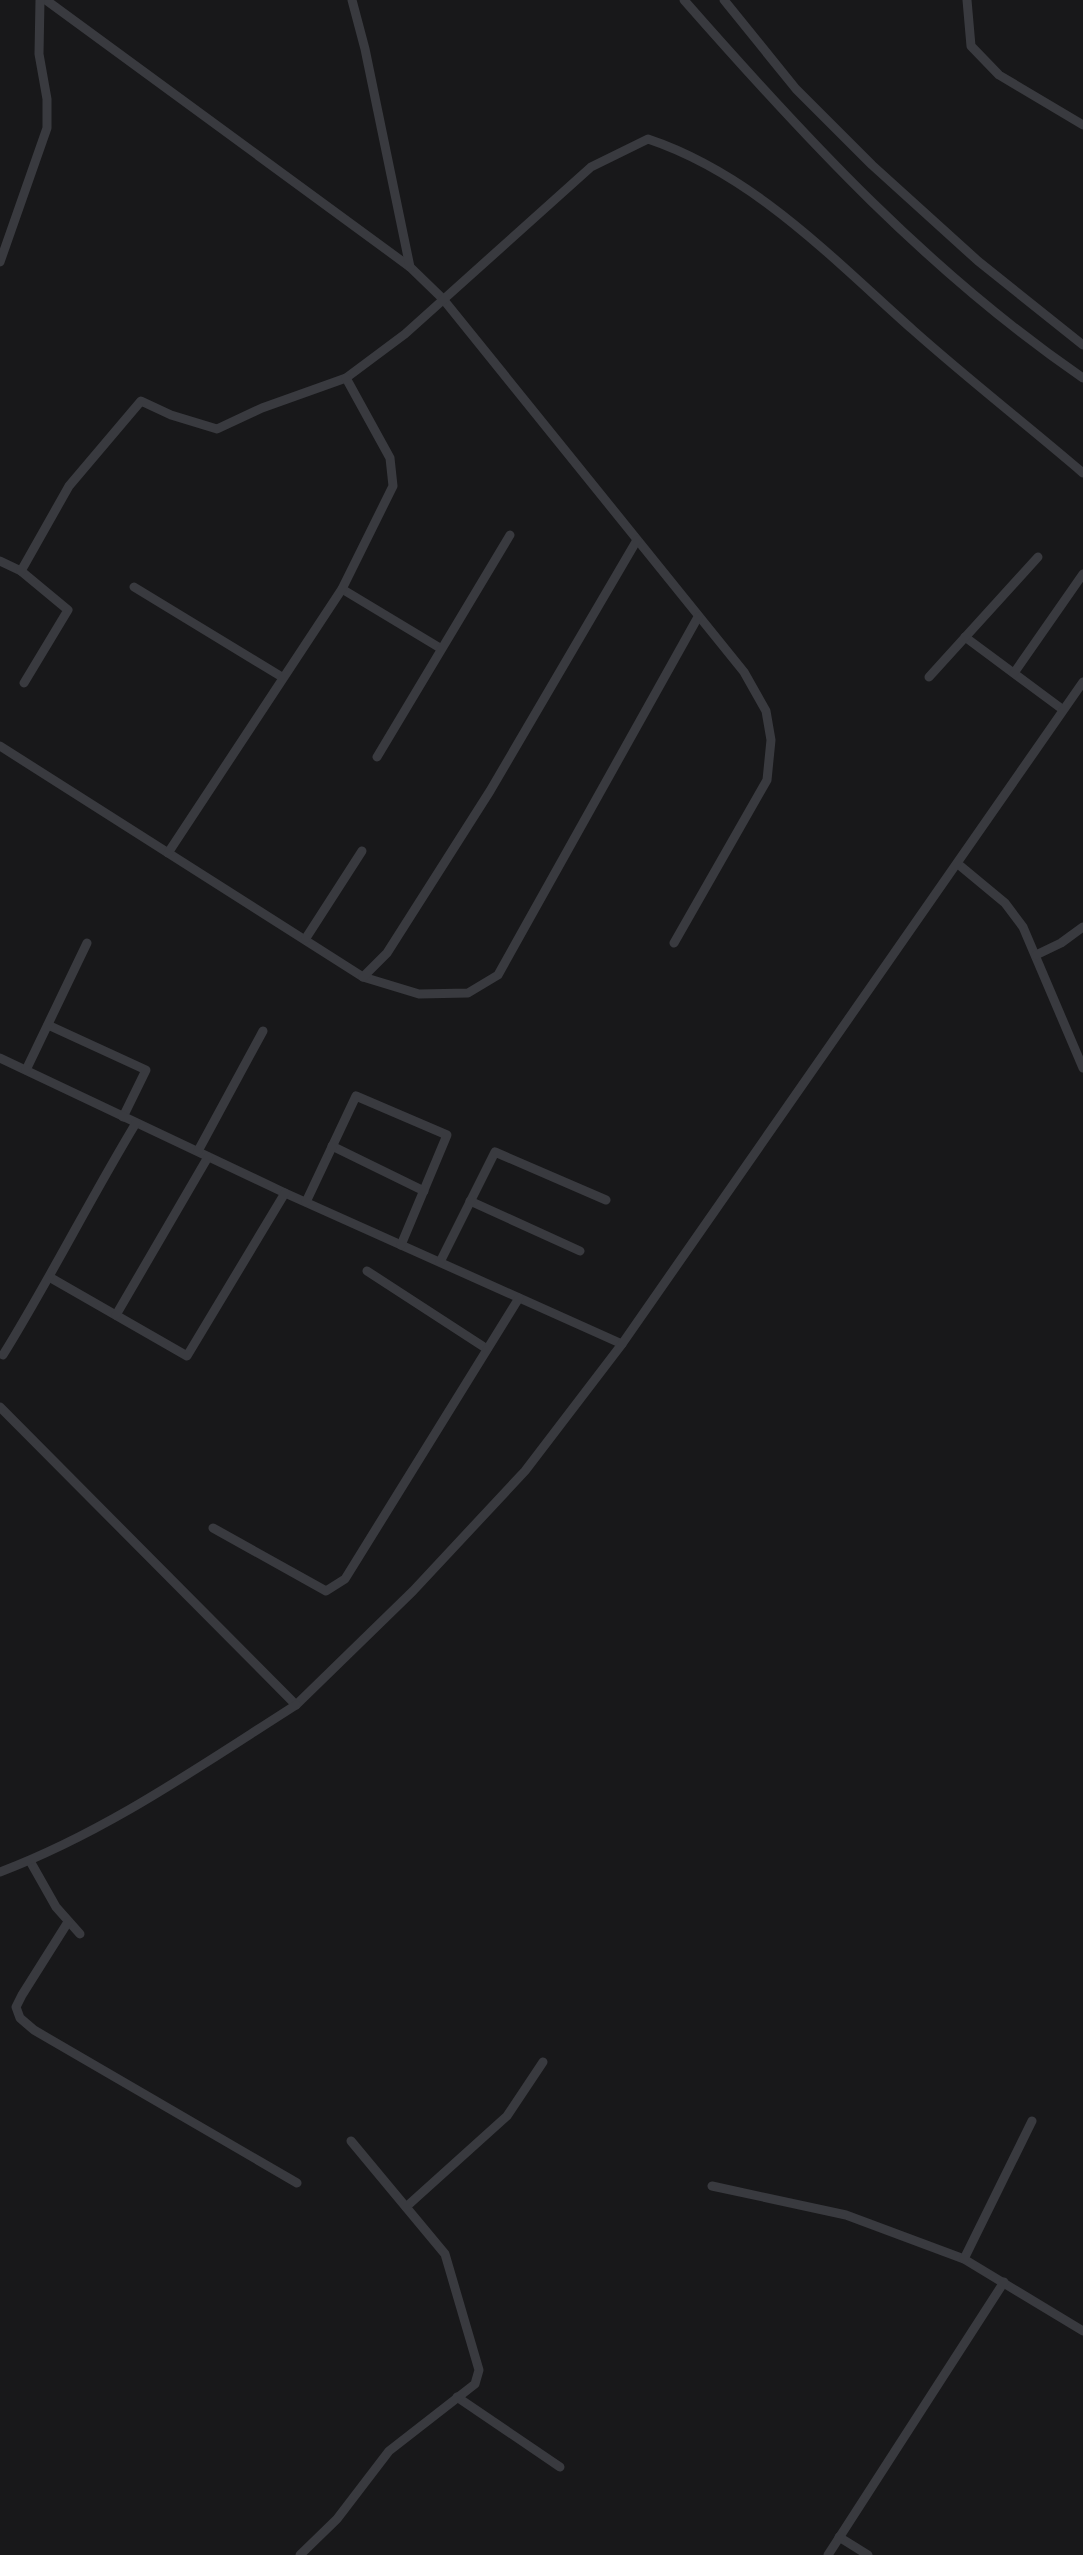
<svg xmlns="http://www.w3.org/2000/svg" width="1083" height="2555" font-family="Raleway,sans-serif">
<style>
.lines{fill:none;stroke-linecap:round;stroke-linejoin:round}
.service{stroke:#393a3f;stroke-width:9}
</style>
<rect width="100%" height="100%" fill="#18181a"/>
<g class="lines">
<g class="service">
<polyline points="46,0 410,267 443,299 744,672 766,711 771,740 767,780 674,943"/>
<polyline points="352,0 365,49 410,267"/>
<path d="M684 0C806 139 930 273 1083 378"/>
<polyline points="724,0 796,89 872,165 978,261 1083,345"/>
<polyline points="967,0 971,46 999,75 1083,125"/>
<polyline points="0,262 47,128 47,99 39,54 40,0"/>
<polyline points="0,561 21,571 68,610 24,683"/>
<path d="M21 571 69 486 141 401 171 415 217 429 262 408 346 378 405 334 591 167 648 139C753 174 832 258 913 330 968 379 1027 425 1083 473"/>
<polyline points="134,587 282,677"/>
<polyline points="342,589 440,648"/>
<polyline points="965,637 1062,709"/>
<polyline points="1014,673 1083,574"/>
<polyline points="929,677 1038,557"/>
<polyline points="0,746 363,977 419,994 468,993 498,975 698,617"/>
<polyline points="377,757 510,535"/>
<polyline points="168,853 342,589 393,486 390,458 346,378"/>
<polyline points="958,864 1005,903 1023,927 1083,1068"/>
<polyline points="306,938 362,851"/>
<polyline points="1036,955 1061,943 1083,927"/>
<polyline points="363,977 387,953 490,791 637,540"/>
<polyline points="48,1025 146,1070 123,1117"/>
<polyline points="0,1058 285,1193 622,1344"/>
<polyline points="26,1070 87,943"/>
<polyline points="332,1146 424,1191"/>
<polyline points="198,1151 263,1031"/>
<polyline points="470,1201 580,1251"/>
<polyline points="306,1202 356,1096 447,1135 401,1245"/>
<polyline points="440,1262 495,1152 606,1200"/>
<polyline points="367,1271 487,1349"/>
<polyline points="51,1278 187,1356 285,1193"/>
<polyline points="116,1315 208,1157"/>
<path d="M3 1355C50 1279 90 1199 136 1123"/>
<polyline points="0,1407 296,1705 413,1591 525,1471 622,1344 1083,682"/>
<polyline points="213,1528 326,1591 345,1579 519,1298"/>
<polyline points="30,1861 56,1907 80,1934"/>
<path d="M0 1872C106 1832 200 1766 296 1705"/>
<polyline points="68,1922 22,1995 16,2007 20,2018 34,2030 297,2183"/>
<polyline points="712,2186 846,2215 964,2259 1083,2331"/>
<polyline points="406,2207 507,2116 543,2062"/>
<polyline points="964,2259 1032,2121"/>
<polyline points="457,2397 560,2467"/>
<polyline points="839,2537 868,2555"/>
<polyline points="300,2555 337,2519 389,2451 475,2384 479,2370 445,2254 351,2141"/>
<polyline points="828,2555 1004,2282"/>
</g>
</g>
</svg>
